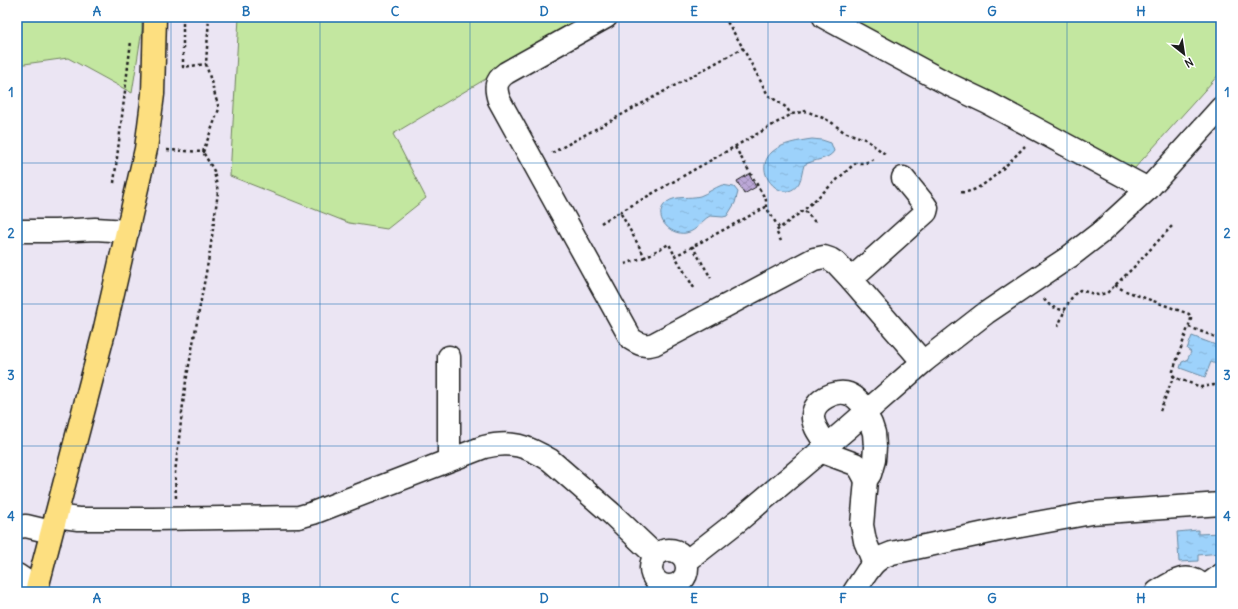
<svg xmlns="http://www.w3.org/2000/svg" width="1238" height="609" font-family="Delius,sans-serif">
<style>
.green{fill:#c3e7a0;stroke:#70825e}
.water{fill:url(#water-ripples);stroke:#6989a2}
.building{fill:url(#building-cross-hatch);stroke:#1c1c1c}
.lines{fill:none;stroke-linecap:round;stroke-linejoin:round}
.minor-casing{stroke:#1c1c1c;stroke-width:25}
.major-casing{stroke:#1c1c1c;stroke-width:25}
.path{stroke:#1c1c1c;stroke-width:2.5;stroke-dasharray:3 3;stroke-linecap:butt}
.minor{stroke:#fff;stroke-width:22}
.major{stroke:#fddf80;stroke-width:22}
.grid{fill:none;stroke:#1f6fb2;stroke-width:1;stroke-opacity:0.55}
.neatline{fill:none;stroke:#1f6fb2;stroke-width:1.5}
.grid-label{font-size:13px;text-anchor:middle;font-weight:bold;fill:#1f6fb2}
</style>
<defs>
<pattern id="water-ripples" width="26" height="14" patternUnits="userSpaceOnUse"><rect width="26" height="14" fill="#9dd2fb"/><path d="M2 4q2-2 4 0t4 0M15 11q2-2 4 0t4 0" fill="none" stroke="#87b4d7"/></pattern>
<pattern id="building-cross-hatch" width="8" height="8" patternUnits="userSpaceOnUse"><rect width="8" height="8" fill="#bca8d8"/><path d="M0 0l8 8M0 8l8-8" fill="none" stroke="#a190b9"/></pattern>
</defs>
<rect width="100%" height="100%" fill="#ebe5f3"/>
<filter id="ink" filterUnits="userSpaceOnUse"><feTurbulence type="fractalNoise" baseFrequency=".025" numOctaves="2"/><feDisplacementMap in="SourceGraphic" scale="8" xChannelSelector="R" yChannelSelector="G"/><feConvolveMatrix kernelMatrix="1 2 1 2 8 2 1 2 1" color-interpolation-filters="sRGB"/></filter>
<g filter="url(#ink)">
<g class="green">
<polygon points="17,17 142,17 142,30 132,93 68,58 17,65"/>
<polygon points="239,17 590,17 393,134 426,198 387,229 349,223 230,176"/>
<polygon points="843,17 1221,17 1221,72 1134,169"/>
</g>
<g class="water">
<path d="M812 139 822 140 831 143 834 151C829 160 814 159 804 165 802 171 802 177 799 183 784 207 750 172 772 152 782 143 799 141 812 139Z"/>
<path d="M722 185 734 187 738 192 735 203 727 216 723 217 710 216C701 220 698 231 686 233 669 236 651 215 667 202 677 195 689 199 700 196 708 193 714 188 722 185Z"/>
<polygon points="1192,336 1221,347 1221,366 1211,362 1205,377 1180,368 1182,362 1187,360 1191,352 1187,349"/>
<polygon points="1198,530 1198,534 1221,533 1221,553 1198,555 1198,561 1179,562 1177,532"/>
</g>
<polygon class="building" points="749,174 756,187 744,194 737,181"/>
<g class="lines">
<g class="minor-casing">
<g id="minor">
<path d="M606 17 506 73C495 81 495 88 499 100L631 339C639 344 645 347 654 344L814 259 824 257 830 259 836 263 851 279 923 362"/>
<polyline points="824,17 948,84 988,103 1148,189"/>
<polyline points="17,231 55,231 95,229 128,231"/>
<polyline points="851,279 926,212 927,208 925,205 903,178"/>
<path d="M827 445C821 436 812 426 813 415 814 400 836 389 849 394 856 396 862 405 868 410"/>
<polyline points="820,451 855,464 860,469 866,480"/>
<polyline points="449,460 449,357"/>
<path d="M56 516 78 519H152L299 517 313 513 484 447C511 440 527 446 550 460L612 514 655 555"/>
<polyline points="17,527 26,526 51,532"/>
<circle cx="669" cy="568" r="18"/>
<polyline points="687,561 738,521 849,427 923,362 986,313 1069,257 1100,233 1148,189 1221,108"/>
<polyline points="874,563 882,557 892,553 1004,529 1091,513 1221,504"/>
<polyline points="17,575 29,583 37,585"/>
<polyline points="854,592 867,572 874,563 865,541 862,525 866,480 870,474 874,460 875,447 874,433 871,424 865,413"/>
<path d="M1157 592C1172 582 1188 570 1204 587"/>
<polyline points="1198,592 1221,575"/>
</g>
</g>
<g class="major-casing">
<polyline id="major" points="36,592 104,332 146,149 153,94 155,17"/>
</g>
<g class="path">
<polyline points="183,17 183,67 206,64"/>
<polyline points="724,17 739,41 768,95 787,108 791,115"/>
<polyline points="735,147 766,200 766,207"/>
<polyline points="167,150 203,152 219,109 206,64 209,17"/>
<polyline points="552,153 743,48"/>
<polyline points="114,183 131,41"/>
<path d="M961 192C981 195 1012 159 1025 146"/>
<polyline points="620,212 792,114 806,111 823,118 831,122 844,132 865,139 885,154"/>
<polyline points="815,222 804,210 852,166 856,163 865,163 874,159"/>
<polyline points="601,223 604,221 620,212 645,257 669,244 675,256"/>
<polyline points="781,241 776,231 804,210"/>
<polyline points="692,246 711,278"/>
<polyline points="625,264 645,257"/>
<polyline points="1115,285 1123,290 1189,314 1191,319 1173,371 1173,375 1176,378 1201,387 1214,385 1221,388"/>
<polyline points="694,288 675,256 766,207 779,228"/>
<path d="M1044 299C1049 307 1056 308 1065 311"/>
<path d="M1058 327C1063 315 1068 297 1080 290L1098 295 1107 293 1133 268 1172 226"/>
<polyline points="1189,327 1221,339"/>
<polyline points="1160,411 1174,375"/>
<polyline points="176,498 175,473 185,387 210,251 218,192 214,171 203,152"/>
</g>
<use href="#minor" class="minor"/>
<use href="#major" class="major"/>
</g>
</g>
<path class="grid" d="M171 17V592M320 17V592M470 17V592M619 17V592M768 17V592M918 17V592M1067 17V592M17 163H1221M17 304H1221M17 446H1221"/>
<rect width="1238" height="609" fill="none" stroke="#fff" stroke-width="44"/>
<g transform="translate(1184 54) rotate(150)" stroke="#ffffff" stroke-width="3" paint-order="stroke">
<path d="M0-3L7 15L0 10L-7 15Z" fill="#1c1c1c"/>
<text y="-6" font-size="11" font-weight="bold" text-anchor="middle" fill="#1c1c1c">N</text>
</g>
<rect x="22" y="22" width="1194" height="565" class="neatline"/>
<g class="grid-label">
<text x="97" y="16">A</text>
<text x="246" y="16">B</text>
<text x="395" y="16">C</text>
<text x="544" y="16">D</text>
<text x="694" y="16">E</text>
<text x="843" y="16">F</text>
<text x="992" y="16">G</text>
<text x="1141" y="16">H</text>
<text x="11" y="97">1</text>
<text x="1227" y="97">1</text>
<text x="11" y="238">2</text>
<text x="1227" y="238">2</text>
<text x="11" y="380">3</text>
<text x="1227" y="380">3</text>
<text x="11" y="521">4</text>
<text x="1227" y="521">4</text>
<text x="97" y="603">A</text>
<text x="246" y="603">B</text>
<text x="395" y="603">C</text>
<text x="544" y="603">D</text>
<text x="694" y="603">E</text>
<text x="843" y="603">F</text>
<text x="992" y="603">G</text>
<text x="1141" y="603">H</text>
</g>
</svg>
